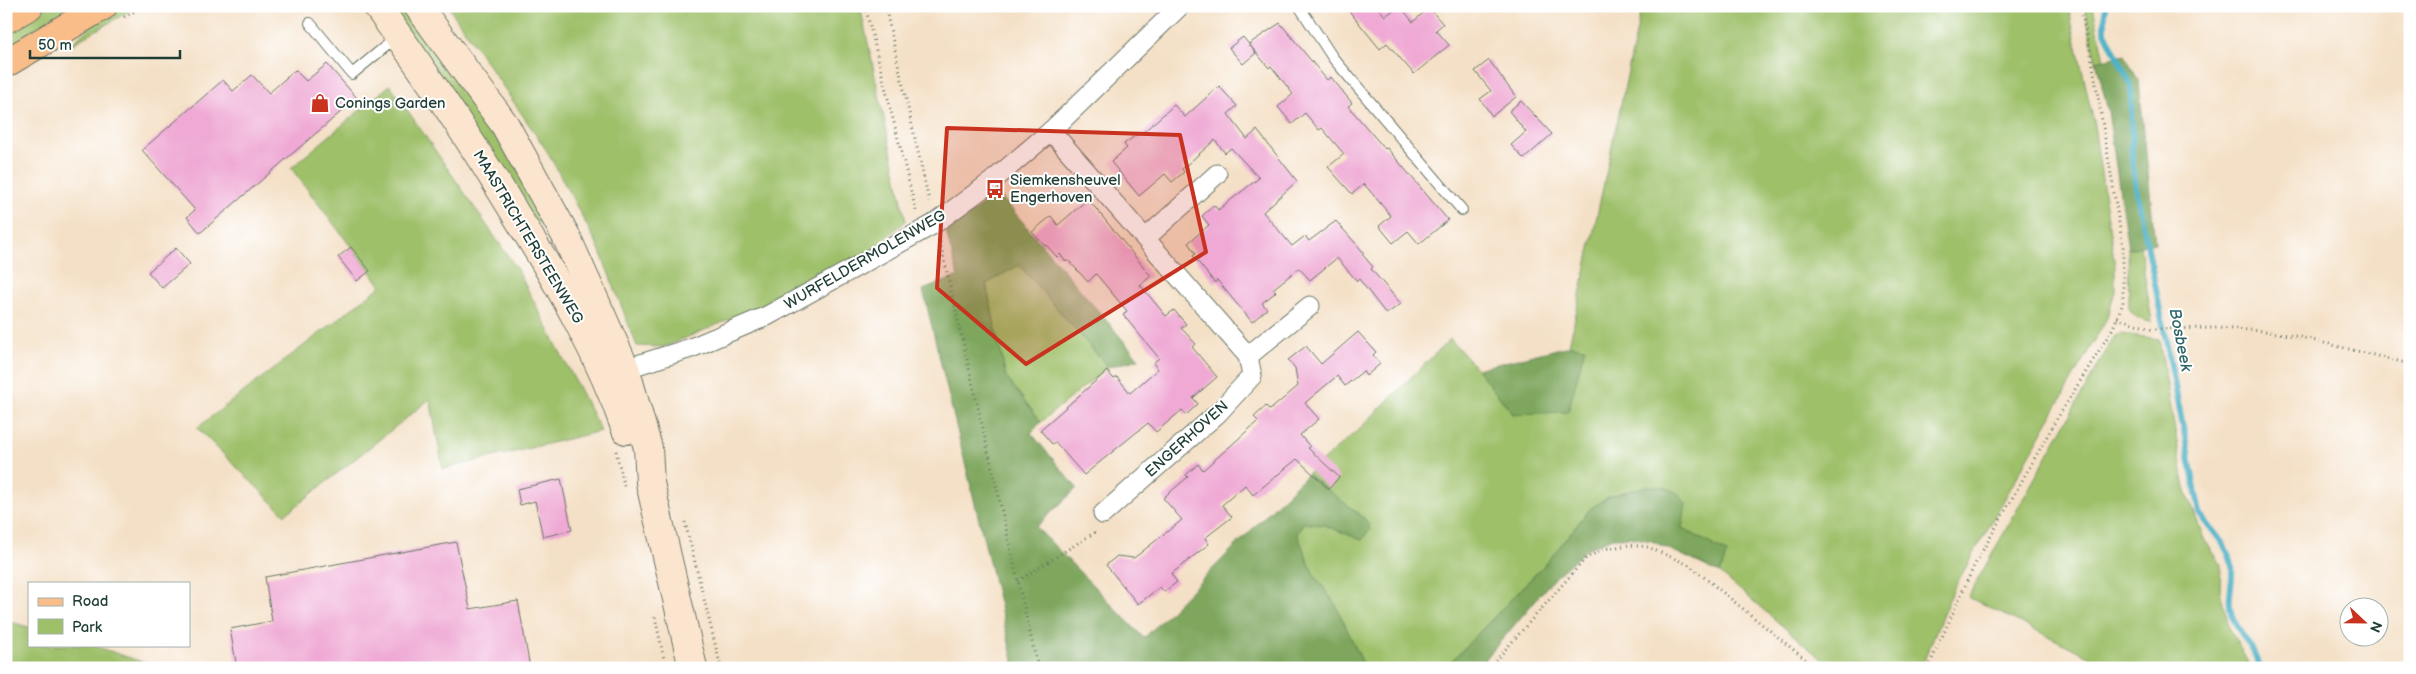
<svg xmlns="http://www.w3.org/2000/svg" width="2416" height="674" font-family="'Balsamiq Sans',sans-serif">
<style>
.green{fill:#9ec069;stroke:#5e7e4e}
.forest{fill:#7ea65d;stroke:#4e7248}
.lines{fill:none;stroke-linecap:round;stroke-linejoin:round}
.stream{stroke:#45aec4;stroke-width:6}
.building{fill:#efa9d4}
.service-casing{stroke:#6a7667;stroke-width:12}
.minor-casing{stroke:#6a7667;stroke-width:21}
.secondary-casing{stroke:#6a7667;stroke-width:30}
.primary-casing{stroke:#6a7667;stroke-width:30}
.path{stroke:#6a7667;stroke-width:3;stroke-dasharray:1 4;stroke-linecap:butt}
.service{stroke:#fff;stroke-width:10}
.minor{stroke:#fff;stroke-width:19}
.secondary{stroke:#fce5cf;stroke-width:28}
.primary{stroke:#f8bd88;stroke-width:28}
.marked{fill:#c8321e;fill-opacity:0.2;stroke:#c8321e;stroke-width:4;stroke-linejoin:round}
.labels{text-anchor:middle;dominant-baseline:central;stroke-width:4;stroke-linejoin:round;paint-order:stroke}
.poi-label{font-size:15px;fill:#1f3d34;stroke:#fff;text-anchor:start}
.street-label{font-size:15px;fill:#1f3d34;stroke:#fff}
.water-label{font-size:16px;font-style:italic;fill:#2c6566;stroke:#fff}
</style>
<rect width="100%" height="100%" fill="#fff"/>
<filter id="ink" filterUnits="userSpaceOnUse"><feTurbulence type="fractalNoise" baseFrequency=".02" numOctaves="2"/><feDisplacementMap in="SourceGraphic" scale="10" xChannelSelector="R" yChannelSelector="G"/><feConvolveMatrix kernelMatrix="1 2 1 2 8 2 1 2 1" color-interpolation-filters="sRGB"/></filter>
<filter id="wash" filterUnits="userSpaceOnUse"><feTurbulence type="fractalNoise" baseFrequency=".0096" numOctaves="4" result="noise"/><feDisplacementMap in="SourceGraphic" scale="20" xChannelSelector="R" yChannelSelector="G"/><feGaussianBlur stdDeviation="1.12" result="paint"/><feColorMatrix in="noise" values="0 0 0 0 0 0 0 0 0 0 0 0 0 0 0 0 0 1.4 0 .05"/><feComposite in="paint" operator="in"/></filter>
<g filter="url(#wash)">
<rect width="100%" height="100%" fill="#f4e0c6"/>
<g class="green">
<polygon points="48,6 81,6 6,52 6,31"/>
<polygon points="125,6 138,6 69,46 95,23"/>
<polygon points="388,6 404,6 464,86 550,216 533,226"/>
<polygon points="448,6 860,6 906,221 865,255 769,303 664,347 637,346 598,246 547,151"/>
<polygon points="1642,6 2068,6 2093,119 2115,266 2115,291 2107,318 1953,590 1921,668 1832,668 1720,573 1726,553 1682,528 1647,486 1610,496 1590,509 1548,561 1445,668 1365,668 1335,604 1313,573 1297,534 1303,523 1324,525 1362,540 1365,519 1307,474 1357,431 1450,339 1477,369 1513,414 1585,348 1569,346"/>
<polygon points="2084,6 2093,6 2104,60 2096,61"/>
<polygon points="390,85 517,269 601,431 443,469 430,399 285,515 197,428 381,286 291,168"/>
<path d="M2140 246 2152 322C2142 321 2134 318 2129 308L2128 249Z"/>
<polygon points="1019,265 1108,367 1041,422 1006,377 986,284"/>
<polygon points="2122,334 2159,339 2185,488 2204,539 2221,564 2220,591 2230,630 2251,668 2113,668 1968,597 2111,342 2115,336"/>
<polygon points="6,621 29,627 29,645 92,645 148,664 151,668 6,668"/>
</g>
<g class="forest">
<polygon points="2125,55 2139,82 2155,243 2128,249 2108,111 2096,61"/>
<polygon points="998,193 1139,359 1108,367 1019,265 986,284 1006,377 1041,422 1031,433 1077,488 1036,527 1144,638 1307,474 1365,519 1370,529 1362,540 1324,525 1303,523 1297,534 1313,573 1335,604 1365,668 1015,668 923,290 958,276 946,232"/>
<polygon points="1569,346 1585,348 1568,412 1513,414 1477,369"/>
<path d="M1647 486C1665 486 1676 488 1686 504L1682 528 1727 553 1720 573 1652 541 1630 537 1613 538 1588 548 1555 577 1478 668H1445L1548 561 1590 509 1610 496Z"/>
</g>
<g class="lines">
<path class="stream" d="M2105 6V32L2131 85 2132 161 2136 188 2200 513C2210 530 2229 545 2232 566 2234 583 2226 598 2232 616 2239 634 2256 648 2259 668"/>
</g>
<g id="blocks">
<g class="building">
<polygon points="1345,6 1377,6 1385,16 1400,6 1413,22 1429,8 1443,24 1436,30 1449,45 1414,74 1387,43 1380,49"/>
<polygon points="1280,23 1327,80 1331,77 1352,103 1348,106 1385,149 1387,148 1448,220 1419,244 1408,231 1393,243 1379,226 1391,216 1364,184 1352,194 1328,167 1344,154 1322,128 1319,130 1305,113 1292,124 1278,107 1293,94 1271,66 1269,68 1249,44"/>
<polygon points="1243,37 1256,53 1243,64 1229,48"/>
<polygon points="1489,60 1516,97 1492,116 1480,99 1491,91 1475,71"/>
<polygon points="327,64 357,98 200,233 187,217 195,210 142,150 223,80 233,91 252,75 269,93 295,70 306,81"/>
<polygon points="1219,86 1237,106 1228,114 1247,139 1257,130 1297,181 1263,212 1292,246 1305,236 1309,241 1336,221 1364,253 1362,254 1373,267 1371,269 1401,304 1386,314 1359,279 1357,281 1337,258 1310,280 1299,268 1273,289 1276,292 1262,303 1267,309 1252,322 1217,280 1215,283 1193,256 1196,254 1188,243 1209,225 1202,216 1214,205 1218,210 1259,178 1231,148 1225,153 1215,140 1182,169 1184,172 1172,182 1165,174 1139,196 1111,162 1127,148 1124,144 1139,133 1140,135 1174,105 1185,117"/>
<polygon points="1521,101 1552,134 1524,159 1511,145 1526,132 1509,111"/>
<polygon points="1088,199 1151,276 1140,285 1166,316 1174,310 1186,324 1181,328 1196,344 1192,347 1217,377 1193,398 1198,404 1186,415 1182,410 1156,432 1148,423 1084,475 1055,442 1052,444 1040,430 1107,371 1114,379 1117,377 1130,393 1158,369 1153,363 1159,358 1123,315 1127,311 1096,274 1088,282 1068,260 1066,262 1060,254 1057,257 1046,245 1045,246 1032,232 1051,216 1058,225"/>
<polygon points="351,247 370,271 357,281 338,257"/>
<polygon points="176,248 190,264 162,288 148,272"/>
<polygon points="1358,332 1376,352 1373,355 1380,364 1366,376 1363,371 1345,386 1337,376 1305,403 1319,419 1300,435 1310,447 1308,448 1339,477 1329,489 1297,459 1253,495 1245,485 1222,505 1232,517 1205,538 1209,544 1171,574 1177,582 1164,592 1160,587 1138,604 1106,565 1117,556 1134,558 1182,520 1163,498 1188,477 1186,475 1198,464 1203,470 1236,441 1258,421 1254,417 1266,406 1270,410 1298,386 1295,368 1288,360 1306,346 1321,364"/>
<polygon points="561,479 572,530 543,537 535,501 520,505 517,489"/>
<polygon points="456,542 470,609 518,601 530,668 237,668 230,629 272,621 265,577"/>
</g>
</g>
</g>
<g filter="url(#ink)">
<use href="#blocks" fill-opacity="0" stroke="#6a7667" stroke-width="1"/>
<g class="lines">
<g class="service-casing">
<g id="service">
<polyline points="1299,6 1333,58 1462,210"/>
<polyline points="310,23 352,74 397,37"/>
</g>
</g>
<g class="minor-casing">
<g id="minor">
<polyline points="1051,131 1248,356 1252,376 1218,413 1103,514"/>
<polyline points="1147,237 1217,174"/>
<polyline points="1248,356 1310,306"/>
<polyline points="615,372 691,348 767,316 934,224 991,182 1051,131 1180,6"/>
</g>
</g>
<g class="secondary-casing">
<g id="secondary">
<path d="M377 6C427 75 474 145 518 218 560 286 600 355 626 430"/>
<polyline points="418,6 505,125 566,236 625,368 648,448 650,483 693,668"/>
</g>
</g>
<g class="primary-casing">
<g id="primary">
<polyline points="6,19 29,6"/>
<polyline points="6,63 103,6"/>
</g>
</g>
<g class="path">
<polyline points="865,6 916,211"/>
<polyline points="885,6 930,205"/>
<polyline points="124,17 144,6"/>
<polyline points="940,242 1038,668"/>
<polyline points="2117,318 2151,329 2217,328 2265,331 2300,337 2410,364"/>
<polyline points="616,451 625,489"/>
<polyline points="685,522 721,668"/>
<polyline points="1018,581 1097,531"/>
<polyline points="655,617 666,668"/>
<polyline points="1489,668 1586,558 1604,549 1629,545 1648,547 1689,565 1816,668"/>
<polyline points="1928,668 1974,566 2055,422 2113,328 2123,303 2123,247 2091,54 2080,6"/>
</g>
<use href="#service" class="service"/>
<use href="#minor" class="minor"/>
<use href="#secondary" class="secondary"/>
<use href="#primary" class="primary"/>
</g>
</g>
<path class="marked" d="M947 128 1180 135 1206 252 1026 364 937 288Z"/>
<defs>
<g id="shop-bare" transform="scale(1.5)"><path d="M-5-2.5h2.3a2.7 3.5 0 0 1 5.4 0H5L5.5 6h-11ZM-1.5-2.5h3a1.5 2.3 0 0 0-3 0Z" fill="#c8321e" stroke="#fff" stroke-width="2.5" paint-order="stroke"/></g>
<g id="bus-bare" transform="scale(1.5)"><path d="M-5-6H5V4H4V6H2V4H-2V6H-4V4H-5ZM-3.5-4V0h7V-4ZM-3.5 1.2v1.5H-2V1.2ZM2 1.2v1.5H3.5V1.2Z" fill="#c8321e" stroke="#fff" stroke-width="2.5" paint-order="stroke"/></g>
</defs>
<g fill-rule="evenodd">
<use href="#shop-bare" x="320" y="103"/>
<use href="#bus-bare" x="995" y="189"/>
</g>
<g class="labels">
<g class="poi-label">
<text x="335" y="103">Conings Garden</text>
<text x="1010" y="180">Siemkensheuvel<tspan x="1010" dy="17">Engerhoven</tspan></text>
</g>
<g class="street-label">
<text transform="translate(528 237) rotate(59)">MAASTRICHTERSTEENWEG</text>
<text transform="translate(865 260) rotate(-30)">WURFELDERMOLENWEG</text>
<text transform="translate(1187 439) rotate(-42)">ENGERHOVEN</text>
</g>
<g class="water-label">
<text transform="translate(2180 340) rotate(79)">Bosbeek</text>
</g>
</g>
<rect width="2416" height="674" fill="none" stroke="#fff" stroke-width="25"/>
<rect x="28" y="582" width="162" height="65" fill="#ffffff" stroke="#a5b1ae"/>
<rect x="38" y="598" width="25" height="8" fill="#f8bd88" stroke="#a5b1ae"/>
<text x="72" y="606" font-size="15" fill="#1f3d34">Road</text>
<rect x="38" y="619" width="25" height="15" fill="#9ec069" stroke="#a5b1ae"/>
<text x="72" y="632" font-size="15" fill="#1f3d34">Park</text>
<g transform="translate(2364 622) rotate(112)"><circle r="24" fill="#ffffff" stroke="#a5b1ae"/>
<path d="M0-4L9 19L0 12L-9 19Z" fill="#c8321e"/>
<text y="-8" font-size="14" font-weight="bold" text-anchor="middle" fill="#1f3d34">N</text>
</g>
<path d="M30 50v8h150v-8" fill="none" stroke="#1f3d34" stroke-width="2.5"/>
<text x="38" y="50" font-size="15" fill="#1f3d34" stroke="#ffffff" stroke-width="4" paint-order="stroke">50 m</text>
</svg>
